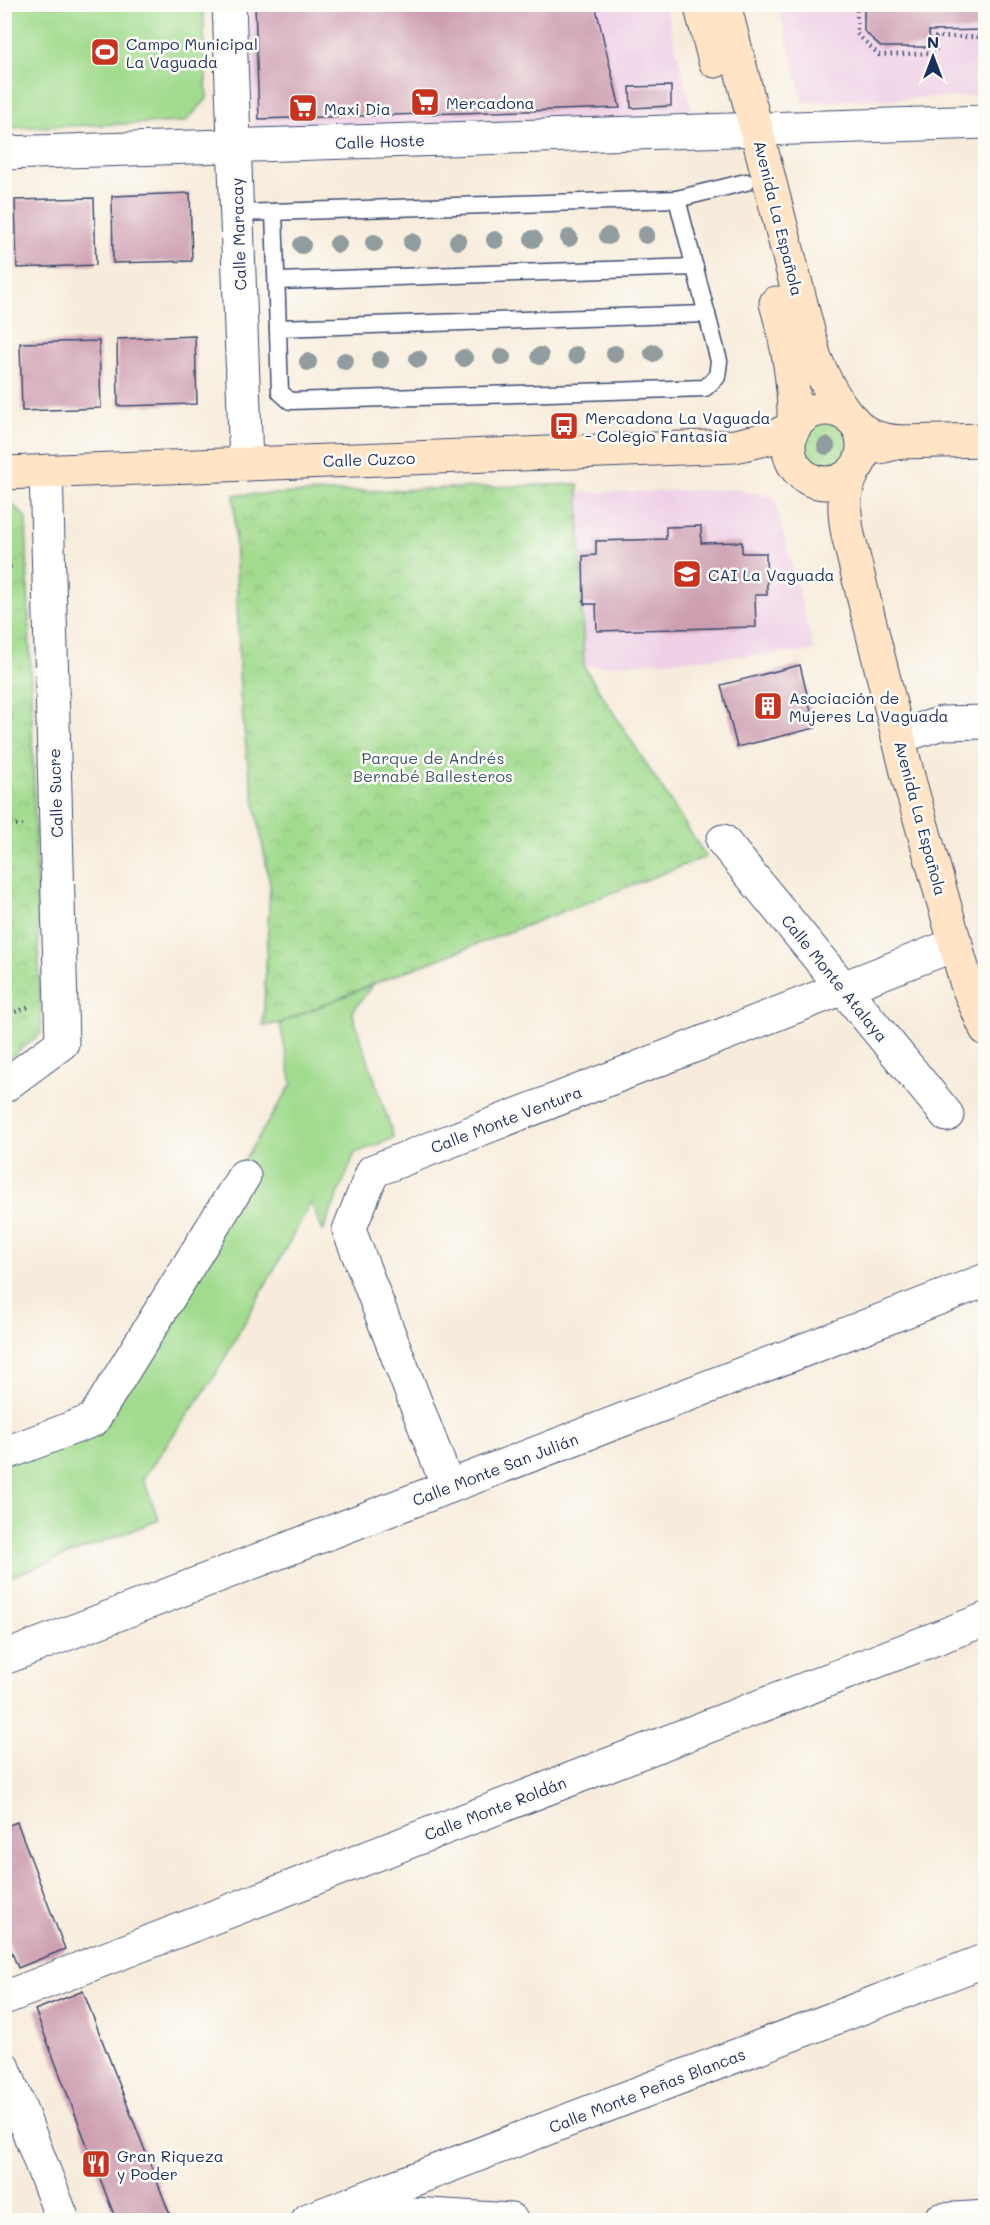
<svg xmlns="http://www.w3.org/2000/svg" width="990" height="2225" font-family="Mali,sans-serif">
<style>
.built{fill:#efd0e6}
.grass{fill:#a1db8e;stroke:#5e8576;stroke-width:1.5}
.park{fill:url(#park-crowns);stroke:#5e8576;stroke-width:1.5}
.garden{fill:url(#garden-dots);stroke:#5e8576;stroke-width:1.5}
.building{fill:#cd9eb0}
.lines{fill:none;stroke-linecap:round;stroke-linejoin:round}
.lane-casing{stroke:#3c4b71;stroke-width:19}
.street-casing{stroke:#3c4b71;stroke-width:35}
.secondary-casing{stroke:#3c4b71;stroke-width:35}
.path{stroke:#3c4b71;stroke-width:4;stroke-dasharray:1.5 4.5;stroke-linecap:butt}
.lane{stroke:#fff;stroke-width:16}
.street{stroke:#fff;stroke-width:33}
.secondary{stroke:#ffe4c6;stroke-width:33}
.tree{fill:#909c9d}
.labels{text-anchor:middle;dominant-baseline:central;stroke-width:5;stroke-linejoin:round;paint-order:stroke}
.poi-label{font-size:16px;fill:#1b2f5e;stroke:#fdfcf7;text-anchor:start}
.street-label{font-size:16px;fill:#1b2f5e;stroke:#fdfcf7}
.park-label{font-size:16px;fill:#3c5a6a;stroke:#fdfcf7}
</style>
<defs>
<pattern id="park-crowns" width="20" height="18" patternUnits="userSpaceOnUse" patternTransform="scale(1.5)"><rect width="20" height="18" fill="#a1db8e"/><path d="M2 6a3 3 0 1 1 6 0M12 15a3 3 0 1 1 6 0" fill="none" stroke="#8abc7d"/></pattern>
<pattern id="garden-dots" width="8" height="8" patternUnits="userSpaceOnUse" patternTransform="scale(1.5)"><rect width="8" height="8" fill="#a1db8e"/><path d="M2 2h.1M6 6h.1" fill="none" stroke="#8abc7d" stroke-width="1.8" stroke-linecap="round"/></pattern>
</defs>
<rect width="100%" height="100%" fill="#fdfcf7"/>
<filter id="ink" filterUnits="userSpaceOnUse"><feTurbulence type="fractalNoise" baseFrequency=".0167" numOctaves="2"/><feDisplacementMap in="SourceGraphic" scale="12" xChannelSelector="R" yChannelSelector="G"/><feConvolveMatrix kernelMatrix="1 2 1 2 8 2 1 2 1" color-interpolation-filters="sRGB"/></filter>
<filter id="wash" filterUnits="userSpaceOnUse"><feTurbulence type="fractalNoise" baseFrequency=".008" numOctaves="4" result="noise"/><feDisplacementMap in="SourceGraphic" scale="24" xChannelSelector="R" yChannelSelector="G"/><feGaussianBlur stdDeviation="1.35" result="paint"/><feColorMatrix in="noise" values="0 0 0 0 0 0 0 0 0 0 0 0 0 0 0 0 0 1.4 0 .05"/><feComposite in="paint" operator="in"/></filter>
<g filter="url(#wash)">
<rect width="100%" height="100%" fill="#f7ecdb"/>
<g class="built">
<polygon points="249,5 665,5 697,130 254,145"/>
<polygon points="778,5 985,5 985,96 803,102"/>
<polygon points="732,489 774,497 814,651 584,667 578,493"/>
</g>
<g class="grass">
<polygon points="4,5 203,5 207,99 185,122 5,128"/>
<polygon points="373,984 352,1012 394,1138 355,1153 323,1231 311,1203 213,1379 143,1478 159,1520 5,1579 5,1454 93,1420 237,1171 292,1084 280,1023"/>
</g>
<g class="park">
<polygon points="578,484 584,667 706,857 373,984 280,1023 263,1026 270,886 248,765 240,694 234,495"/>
<polygon points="5,502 10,502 26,518 41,1034 5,1061"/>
</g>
<path class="garden" d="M822 409H834L864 442C863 458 859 464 846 473 843 476 839 480 835 482 811 494 792 466 788 446L810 412Z"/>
<g id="blocks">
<g class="building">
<polygon points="255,4 595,4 620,108 259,119"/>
<polygon points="864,4 986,4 986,30 929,31 930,47 881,47 864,31"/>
<polygon points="671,86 671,106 631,108 630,87"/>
<polygon points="190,193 192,261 113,263 112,196"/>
<polygon points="94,198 96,265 17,268 15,200"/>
<polygon points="195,336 197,404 118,406 117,339"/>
<polygon points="99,341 101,408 22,411 20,343"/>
<polygon points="701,526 701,543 742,542 742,553 766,553 767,595 755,595 756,627 597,631 596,604 584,604 583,556 596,555 596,541 666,539 666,527"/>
<polygon points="800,665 815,728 737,747 721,685"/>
<polygon points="17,1822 65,1949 18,1968 4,1932 4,1827"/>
<polygon points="83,1991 172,2220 116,2220 35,2010"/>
</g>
</g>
</g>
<g filter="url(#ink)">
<use href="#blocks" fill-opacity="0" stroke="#3c4b71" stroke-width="1.5"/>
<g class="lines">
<g class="lane-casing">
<g id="lane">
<polyline points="274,212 280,392 290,401 705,388 717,377 719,361 677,199"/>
<polyline points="237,213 677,199 746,182"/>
<polyline points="277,281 695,267"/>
<polyline points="278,328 707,314"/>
</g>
</g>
<g class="street-casing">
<g id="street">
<polyline points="229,4 246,464"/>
<polyline points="4,153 986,122"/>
<polyline points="898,737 942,723 986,722"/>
<polyline points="723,841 947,1115"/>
<polyline points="4,1086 62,1043 46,471"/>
<polyline points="4,1454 93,1420 244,1176"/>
<polyline points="448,1487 349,1230 373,1171 956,944"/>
<polyline points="4,1658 986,1280"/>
<polyline points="4,1998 986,1619"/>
<polyline points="4,2068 63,2220"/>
<polyline points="348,2210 511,2220"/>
<polyline points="308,2220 986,1960"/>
<polyline points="940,2220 986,2217"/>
</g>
</g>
<g class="secondary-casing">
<g id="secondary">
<polyline points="700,4 715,61"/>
<path d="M724 4 815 358C826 384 846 423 872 436 881 440 891 441 900 442"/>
<path d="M776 303C788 346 795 382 794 427"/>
<circle cx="826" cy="446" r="37"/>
<polyline points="880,447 900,442 986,440"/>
<polyline points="4,473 735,446 774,437 794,427"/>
<path d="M853 473C842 494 844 513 848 535L909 780 967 985 986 1029"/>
</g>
</g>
<g class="path">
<polyline points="857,4 857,34 879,55 936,53 936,37 986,37"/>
<polyline points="4,567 16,567"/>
<polyline points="4,825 23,825"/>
<polyline points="4,1016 29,1007"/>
</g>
<use href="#lane" class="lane"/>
<use href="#street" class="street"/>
<use href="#secondary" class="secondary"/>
</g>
<g class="tree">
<circle cx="646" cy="235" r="9"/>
<circle cx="608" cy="236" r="9"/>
<circle cx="569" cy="238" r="9"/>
<circle cx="533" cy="239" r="9"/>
<circle cx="495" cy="240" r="9"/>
<circle cx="458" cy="241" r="9"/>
<circle cx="412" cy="242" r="9"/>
<circle cx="374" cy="243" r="9"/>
<circle cx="338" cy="244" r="9"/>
<circle cx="302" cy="245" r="9"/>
<circle cx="653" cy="353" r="9"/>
<circle cx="615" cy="354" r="9"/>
<circle cx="576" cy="355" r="9"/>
<circle cx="540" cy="356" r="9"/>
<circle cx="502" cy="357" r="9"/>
<circle cx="464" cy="358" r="9"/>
<circle cx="418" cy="359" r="9"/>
<circle cx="380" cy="360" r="9"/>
<circle cx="345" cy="361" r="9"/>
<circle cx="308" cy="362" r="9"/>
<circle cx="826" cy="446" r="9"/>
</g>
</g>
<defs>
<g id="stadium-square" transform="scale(1.5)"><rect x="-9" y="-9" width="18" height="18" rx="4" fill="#c8321e" stroke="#fdfcf7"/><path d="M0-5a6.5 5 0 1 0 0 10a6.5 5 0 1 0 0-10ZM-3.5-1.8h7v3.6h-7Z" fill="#fff"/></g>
<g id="supermarket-square" transform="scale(1.5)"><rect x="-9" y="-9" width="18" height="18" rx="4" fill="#c8321e" stroke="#fdfcf7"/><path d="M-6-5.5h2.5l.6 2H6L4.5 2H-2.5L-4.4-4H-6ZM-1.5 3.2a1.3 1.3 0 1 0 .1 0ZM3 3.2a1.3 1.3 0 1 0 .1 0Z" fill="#fff"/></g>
<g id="bus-square" transform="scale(1.5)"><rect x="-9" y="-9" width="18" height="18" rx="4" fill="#c8321e" stroke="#fdfcf7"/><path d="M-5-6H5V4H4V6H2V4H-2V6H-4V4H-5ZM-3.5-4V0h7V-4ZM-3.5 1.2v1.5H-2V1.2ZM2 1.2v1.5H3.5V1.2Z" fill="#fff"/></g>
<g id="school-square" transform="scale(1.5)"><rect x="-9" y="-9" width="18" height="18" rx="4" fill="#c8321e" stroke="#fdfcf7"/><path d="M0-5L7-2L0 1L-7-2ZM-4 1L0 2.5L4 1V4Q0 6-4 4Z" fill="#fff"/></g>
<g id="building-square" transform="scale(1.5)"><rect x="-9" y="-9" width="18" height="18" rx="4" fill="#c8321e" stroke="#fdfcf7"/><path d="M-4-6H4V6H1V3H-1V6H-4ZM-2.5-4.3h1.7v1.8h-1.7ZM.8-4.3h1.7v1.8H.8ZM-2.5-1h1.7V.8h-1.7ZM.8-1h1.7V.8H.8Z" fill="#fff"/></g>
<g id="restaurant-square" transform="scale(1.5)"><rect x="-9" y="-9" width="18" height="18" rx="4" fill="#c8321e" stroke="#fdfcf7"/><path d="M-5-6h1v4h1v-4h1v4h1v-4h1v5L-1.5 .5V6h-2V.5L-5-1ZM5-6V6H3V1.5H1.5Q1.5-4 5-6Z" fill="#fff"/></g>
</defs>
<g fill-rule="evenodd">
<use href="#stadium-square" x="105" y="52"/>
<use href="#supermarket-square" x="425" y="102"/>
<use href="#supermarket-square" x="303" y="108"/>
<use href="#bus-square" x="564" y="426"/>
<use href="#school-square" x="687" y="574"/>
<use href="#building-square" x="768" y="706"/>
<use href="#restaurant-square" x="96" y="2164"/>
</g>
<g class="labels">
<g class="poi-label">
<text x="126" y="43">Campo Municipal<tspan x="126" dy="18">La Vaguada</tspan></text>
<text x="446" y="102">Mercadona</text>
<text x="324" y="108">Maxi Dia</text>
<text x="585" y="417">Mercadona La Vaguada<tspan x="585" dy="18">- Colegio Fantasia</tspan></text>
<text x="708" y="574">CAI La Vaguada</text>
<text x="789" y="697">Asociación de<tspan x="789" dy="18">Mujeres La Vaguada</tspan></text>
<text x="117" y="2155">Gran Riqueza<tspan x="117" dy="18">y Poder</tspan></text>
</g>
<g class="street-label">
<text transform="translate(380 141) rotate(-2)">Calle Hoste</text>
<text transform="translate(779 218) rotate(76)">Avenida La Española</text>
<text transform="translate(238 234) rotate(-92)">Calle Maracay</text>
<text transform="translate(369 459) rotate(-2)">Calle Cuzco</text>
<text transform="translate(55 793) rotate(-92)">Calle Sucre</text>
<text transform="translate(921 818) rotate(75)">Avenida La Española</text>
<text transform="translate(835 978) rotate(51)">Calle Monte Atalaya</text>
<text transform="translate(506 1119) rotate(-21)">Calle Monte Ventura</text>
<text transform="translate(495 1469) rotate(-21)">Calle Monte San Julián</text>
<text transform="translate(495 1808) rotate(-21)">Calle Monte Roldán</text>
<text transform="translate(647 2090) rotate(-21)">Calle Monte Peñas Blancas</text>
</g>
<g class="park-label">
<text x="433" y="757">Parque de Andrés<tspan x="433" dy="18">Bernabé Ballesteros</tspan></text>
</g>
</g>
<rect width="990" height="2225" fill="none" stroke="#fdfcf7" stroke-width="24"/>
<g transform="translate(933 57)" stroke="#fdfcf7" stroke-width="4.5" paint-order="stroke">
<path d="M0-4.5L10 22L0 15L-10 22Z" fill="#1b2f5e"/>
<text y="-9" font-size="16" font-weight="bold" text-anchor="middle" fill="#1b2f5e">N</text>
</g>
</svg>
